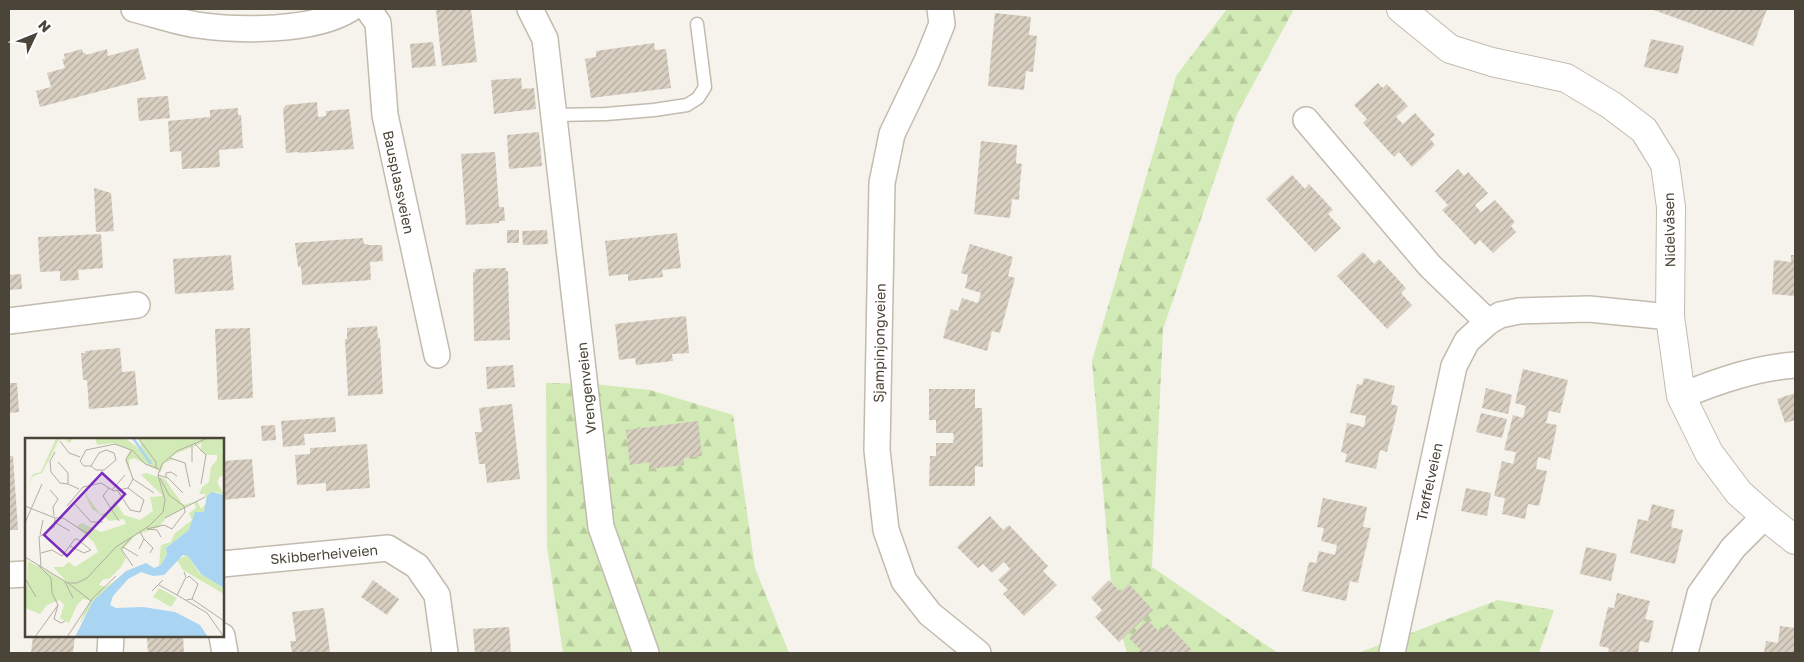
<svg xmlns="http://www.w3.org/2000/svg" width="1804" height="662" font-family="'Golos Text',sans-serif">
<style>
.forest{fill:url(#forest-firs)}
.building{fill:url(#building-hatch)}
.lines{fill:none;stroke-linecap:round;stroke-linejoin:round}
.service-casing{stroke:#c2bbae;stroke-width:15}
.minor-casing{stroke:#c2bbae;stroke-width:28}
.tertiary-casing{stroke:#c2bbae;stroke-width:30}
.service{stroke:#fff;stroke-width:12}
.minor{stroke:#fff;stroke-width:25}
.tertiary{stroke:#fff;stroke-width:28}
.labels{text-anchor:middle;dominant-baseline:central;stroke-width:4.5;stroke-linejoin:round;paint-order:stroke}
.street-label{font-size:14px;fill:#4b4439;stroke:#fff}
.inset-river{fill:none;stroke:#a9d4f2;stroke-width:2.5}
.inset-road{fill:none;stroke:#b2ada4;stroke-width:1}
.view{fill:#7b2cbf;fill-opacity:0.15;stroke:#7b2cbf;stroke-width:2.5}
.inset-edge{fill:none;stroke:#4b4439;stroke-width:2.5}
</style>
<defs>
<pattern id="forest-firs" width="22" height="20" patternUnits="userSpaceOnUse" patternTransform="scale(1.25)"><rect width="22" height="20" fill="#d2eab5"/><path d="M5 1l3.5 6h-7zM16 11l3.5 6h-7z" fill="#b6ca9c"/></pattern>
<pattern id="building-hatch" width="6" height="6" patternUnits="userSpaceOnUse" patternTransform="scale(1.25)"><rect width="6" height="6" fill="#d8cfc1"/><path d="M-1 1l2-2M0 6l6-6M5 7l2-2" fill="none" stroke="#b1aa9e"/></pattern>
</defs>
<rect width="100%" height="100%" fill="#f6f3ec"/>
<g class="forest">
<polygon points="1227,9 1292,9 1293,11 1237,114 1163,329 1152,567 1278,653 1127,653 1113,606 1092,361 1176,76"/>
<polygon points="546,383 593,384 650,390 733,415 755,568 789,653 563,653 547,547"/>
<polygon points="1498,600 1554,610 1539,653 1358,653"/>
</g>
<g class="building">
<polygon points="436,9 471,9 477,62 442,66"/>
<polygon points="1651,9 1767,9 1753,46"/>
<polygon points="995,13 1031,17 1029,35 1037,36 1033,72 1026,71 1024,90 988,86"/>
<polygon points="1651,39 1684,46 1678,74 1644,67"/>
<polygon points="433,42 436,66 412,68 410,44"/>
<polygon points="654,43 655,50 666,49 671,88 591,98 585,59 596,57 596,51"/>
<polygon points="138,48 146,79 40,107 36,91 51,87 47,73 65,68 62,59 65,59 64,54 82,49 83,53 85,53 86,55 107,49 108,56"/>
<polygon points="521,78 522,89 534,88 536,109 494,114 491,80"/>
<polygon points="1378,83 1383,88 1387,84 1408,106 1396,117 1403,124 1415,113 1435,135 1430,139 1435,145 1412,167 1399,152 1394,157 1363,123 1367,119 1354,105"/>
<polygon points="168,96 170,118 139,121 137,98"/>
<polygon points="317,102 318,117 326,116 326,111 349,109 354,149 299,153 299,152 286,153 283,109 286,105"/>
<polygon points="238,108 238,115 241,115 243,148 219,150 220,167 182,169 181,151 170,152 168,121 210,117 210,110"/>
<polygon points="539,132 542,166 509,169 507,135"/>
<polygon points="981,141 1017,145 1016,163 1022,164 1020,182 1019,200 1012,199 1010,218 974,214"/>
<polygon points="495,152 499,207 504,207 505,221 499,221 499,223 466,225 461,154"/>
<polygon points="1458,169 1464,176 1468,172 1488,193 1475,205 1481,212 1495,200 1515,222 1511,226 1516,232 1493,253 1480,240 1475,245 1442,210 1448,205 1435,191"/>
<polygon points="1292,175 1305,189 1309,184 1323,199 1333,210 1328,214 1341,228 1315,252 1266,199"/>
<polygon points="94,188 111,193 114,231 96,232"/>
<rect x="507" y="230" width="12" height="13"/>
<polygon points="547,230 548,244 523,245 522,231"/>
<polygon points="677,233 681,268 662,270 663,277 628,281 628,274 609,276 605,241"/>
<polygon points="101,234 103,268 78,270 79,280 60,281 60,271 40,272 38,237"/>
<polygon points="363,238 364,244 368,244 368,245 382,245 383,261 370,262 371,280 302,285 301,267 298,267 295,243"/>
<polygon points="970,244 1013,257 1008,276 1015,278 1000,333 992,331 987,351 943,338 951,309 958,311 962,298 978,303 981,293 965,288 968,275 961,273"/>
<polygon points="1363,252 1374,264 1379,259 1406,288 1401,293 1412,305 1387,329 1337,276"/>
<polygon points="231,255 234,290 175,294 173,259"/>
<polygon points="1791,255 1795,255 1795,296 1772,294 1774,260 1791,262"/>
<polygon points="506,268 506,271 508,271 510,340 474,341 473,272 475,272 475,269"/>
<polygon points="21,274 22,289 9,290 9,275"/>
<polygon points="686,316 689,353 672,354 673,361 636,365 635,358 619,360 615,324"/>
<polygon points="377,326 378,338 380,338 383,394 348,396 345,339 347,339 347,328"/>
<polygon points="250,328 253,398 218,400 215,329"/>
<polygon points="120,348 122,372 135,371 138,405 89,409 87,380 83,380 81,353 85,353 85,351"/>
<polygon points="513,365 515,387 487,389 486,367"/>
<polygon points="1523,369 1568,380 1560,413 1549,411 1546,423 1557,425 1550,460 1538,457 1536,469 1547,471 1539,506 1528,504 1525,519 1502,514 1505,498 1494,496 1502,461 1513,464 1516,452 1504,450 1513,415 1523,418 1526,406 1515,403"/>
<polygon points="1364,378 1395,386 1391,404 1398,406 1393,428 1387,452 1380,450 1376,469 1345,462 1347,454 1341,452 1347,423 1364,427 1366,416 1350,413 1357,384 1362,385"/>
<polygon points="9,383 17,383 19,412 9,413"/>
<polygon points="1486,388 1512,395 1508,414 1482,408"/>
<polygon points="929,389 975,389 975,408 982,408 983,467 975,466 975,486 929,486 930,456 936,456 936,443 953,443 954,437 953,433 936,433 936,420 929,420"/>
<polygon points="1795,393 1795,420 1785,423 1777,399"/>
<polygon points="512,404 520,479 487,483 485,464 479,464 475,432 482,432 479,408"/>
<polygon points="1481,413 1507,419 1502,438 1476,432"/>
<polygon points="335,417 336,432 304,434 305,445 283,447 281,421"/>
<polygon points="698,421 702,456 684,458 684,465 649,469 649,462 630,465 626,430"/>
<polygon points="275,425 276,440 262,441 261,426"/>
<polygon points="367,444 370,488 326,491 326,483 297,485 295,455 310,454 310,448"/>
<polygon points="9,456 13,456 18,530 9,530"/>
<polygon points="252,459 255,497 222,500 222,461"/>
<polygon points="1466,488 1491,493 1487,516 1461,511"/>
<polygon points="1323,498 1367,507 1363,527 1371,528 1364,556 1358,583 1350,581 1346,601 1302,591 1309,562 1316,563 1319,551 1335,555 1337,545 1321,541 1324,528 1317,527"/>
<polygon points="1652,504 1675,510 1671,527 1683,530 1675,564 1630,553 1638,519 1648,521"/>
<polygon points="990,516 1003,530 1009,525 1048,566 1043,571 1057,585 1024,616 1003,594 1008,590 998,580 1010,569 1004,562 992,573 983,564 978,568 957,547"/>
<polygon points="1586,547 1617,554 1611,581 1580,574"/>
<polygon points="373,580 399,599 387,615 361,597"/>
<polygon points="1109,580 1120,592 1129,584 1153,610 1119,642 1095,617 1102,610 1091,598"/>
<polygon points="1617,593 1650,601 1645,619 1654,621 1649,643 1640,641 1638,653 1608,653 1609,648 1599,646 1608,607 1614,608"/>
<polygon points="324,608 330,652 292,653 290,641 296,641 292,612"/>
<polygon points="1148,620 1159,632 1167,624 1192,650 1188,653 1137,653 1141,650 1129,638"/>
<polygon points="1780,626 1795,628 1795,653 1764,653 1766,641 1778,643"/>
<polygon points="509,627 511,653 475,653 473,629"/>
<polygon points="33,636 75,636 73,653 31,653"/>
<polygon points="147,636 183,636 184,653 148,653"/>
</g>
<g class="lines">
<g class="service-casing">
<polyline id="service" points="555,115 606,114 654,110 687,105 698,98 705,87 697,24"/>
</g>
<g class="minor-casing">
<g id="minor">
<path d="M134 9C154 14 176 22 197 25 239 31 313 32 350 9"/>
<polyline points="368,9 378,23 385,115 437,355"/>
<polyline points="530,9 545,39 601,527 646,653"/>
<polyline points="940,9 942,24 927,61 892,134 882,183 877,450 886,530 904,581 930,614 978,653"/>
<polyline points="1306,120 1430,266 1488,322"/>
<polyline points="9,321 137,305"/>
<path d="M1681 396C1718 381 1755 368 1795 365"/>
<polyline points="222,564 388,548 417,566 437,595 445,653"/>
<polyline points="9,575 26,574"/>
<polyline points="222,636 225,653"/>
<polyline points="110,653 111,636"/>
<polyline points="1392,653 1454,366 1467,341 1488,322 1500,315 1519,311 1589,309 1670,317"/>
<polyline points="1685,653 1700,594 1733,548 1765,516"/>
</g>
</g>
<g class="tertiary-casing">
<polyline id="tertiary" points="1401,9 1450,49 1492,62 1566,78 1611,105 1644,130 1665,164 1671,207 1670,317 1681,396 1709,453 1739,493 1765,516 1795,540"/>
</g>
<use href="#service" class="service"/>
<use href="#minor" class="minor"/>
<use href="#tertiary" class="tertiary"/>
</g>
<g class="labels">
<g class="street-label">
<text transform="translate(399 182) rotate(78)">Bausplassveien</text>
<text transform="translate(1669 230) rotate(-91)">Nidelvåsen</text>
<text transform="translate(879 343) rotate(-89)">Sjampinjongveien</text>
<text transform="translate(586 388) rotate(-96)">Vrengenveien</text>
<text transform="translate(1429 482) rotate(-78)">Trøffelveien</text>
<text transform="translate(324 554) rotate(-5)">Skibberheiveien</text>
</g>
</g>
<g transform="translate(25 438)">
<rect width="199" height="199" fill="#f6f3ec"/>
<path d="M31 0H49L44 5 39 0 34 2 17 35 8 38 0 54 8 36 16 34ZM70 0H100L116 12 115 0H199V39L195 38 192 44 199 57 191 54 182 58 181 62 180 56H174L177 49 184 44 186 29 192 22V17H182L175 13 177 5 152 15 146 19 147 22 139 25 136 34 109 20 104 22V34L100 22 105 12 88 5 72 7ZM121 35 140 41 158 67 172 63 176 71 181 65 180 73 172 76 164 92 141 110 142 115 136 127 130 130 125 126 130 130 134 128 136 107 146 104 149 96 167 82 164 75 171 70 169 64 141 80 134 89 111 97 97 112 101 120 96 129 85 140 77 142 74 147 81 149 100 135 68 163 65 171 54 186 65 162 58 161 52 167 44 185 35 180 39 167 35 162 22 167 15 176 0 170 3 123 42 144 28 129H38L44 124 50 129 73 114 69 104 51 89 57 85 76 94 101 86 99 81 85 83 67 71 58 52 75 76 84 74 90 63 99 77 115 82 128 73 125 59 138 58 116 37Z" fill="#d2eab5"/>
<path d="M163 117 174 135 199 150V156L158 132 152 122Z" fill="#d2eab5"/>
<path d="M134 150 152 160 146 169 128 159Z" fill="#d2eab5"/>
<path d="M187 54 199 57V150L176 136 163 118 158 117 139 137 128 138 116 134 103 141 88 158 85 167 91 170 118 169 150 174 175 187 183 199H50L68 163 101 133 121 125 129 130 136 127 142 116 141 110 164 92 170 74H179L182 58Z" fill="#a9d4f2"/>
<path class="inset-river" d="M108 0 126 26"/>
<path class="inset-road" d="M113 0 131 24V30M35 3 44 15 55 19M170 6 181 17 176 46M81 12 89 15 91 22 79 32H71L66 28 74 15ZM30 14 25 23 26 34 35 45 43 46M145 20 160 25 165 49M33 24 43 35V46L54 51M167 24V8M66 28H59L55 23 61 12 90 6 106 12M133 37 143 40 158 55M141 39V35L146 34 152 38M135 40 144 57 159 68M108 41 129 55M84 50 78 58 94 83M25 52 33 61 28 69 29 78M87 52 100 37M93 53 105 72 115 74 119 62 103 50M48 64 66 84H78M0 68 30 80 29 89 14 99 16 129M42 68 58 49 76 45 89 53 103 50 108 41 101 21 107 12 120 26 134 31M30 80H38L63 96M140 80 180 59M0 85 17 46M31 85 45 93M122 91 139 87 147 91 160 74 159 68M122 91 132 92 136 99M15 97 18 82M106 100 96 111 108 128M119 101 128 110 125 115M98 109 113 118M114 111 119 101 115 94M16 115 27 112 37 118 50 101H52L66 112 59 115 45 108M0 119 43 145H52L62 140 91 109 124 88 138 74 140 62 133 37 137 26 152 13 183 0M162 140 164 138 173 146 167 161M1 142 11 159M40 144 48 160M43 145 66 163M134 147 152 157 161 139 159 134M127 153 138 142M152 157 182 175 199 199M161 162 167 161 199 183M33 167 29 181 36 185 40 183M10 199 33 167 27 155 26 140 13 127M42 199 68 160 91 138"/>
<path class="view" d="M77 35 100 56 42 118 19 97Z"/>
<rect width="199" height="199" class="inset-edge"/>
</g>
<rect width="1804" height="662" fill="none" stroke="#4b4439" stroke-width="20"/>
<g transform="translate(35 35) rotate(47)" stroke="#ffffff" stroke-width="4" paint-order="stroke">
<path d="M0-4L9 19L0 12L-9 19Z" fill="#4b4439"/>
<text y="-8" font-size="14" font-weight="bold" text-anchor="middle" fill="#4b4439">N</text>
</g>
</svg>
